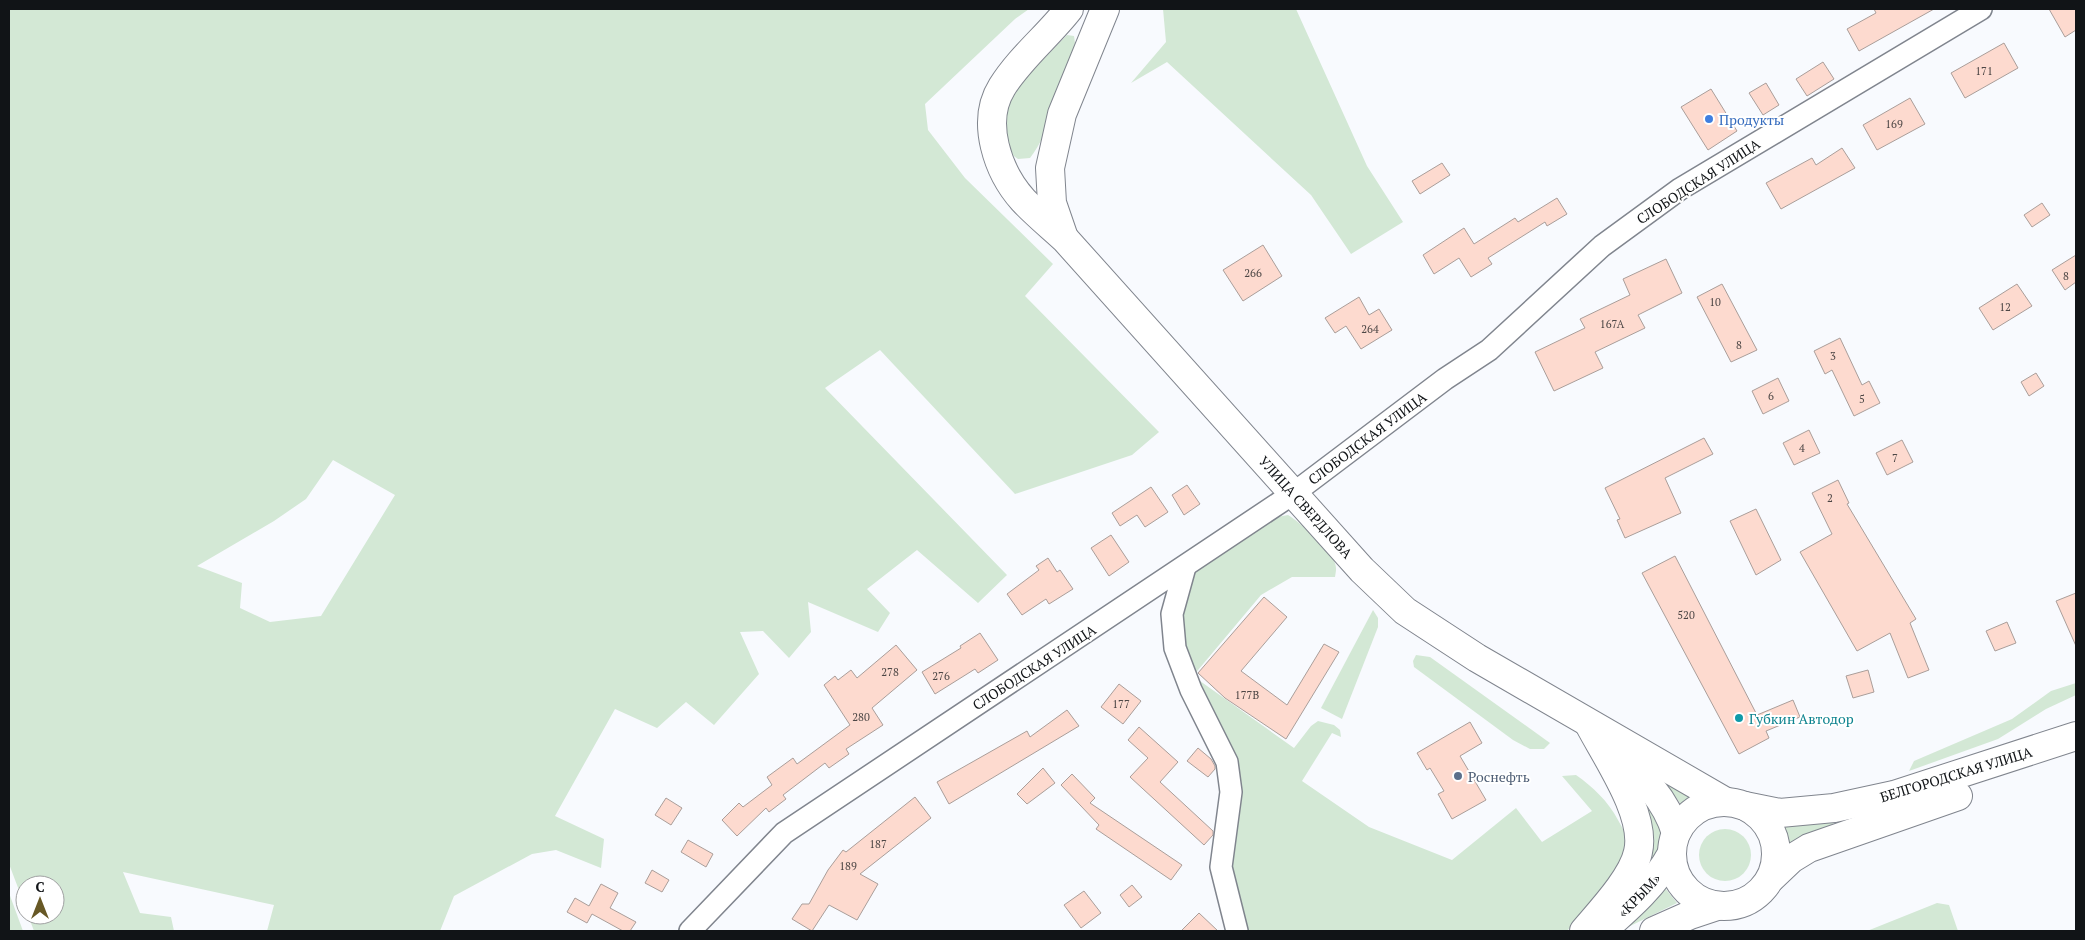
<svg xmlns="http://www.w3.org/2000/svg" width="2085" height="940" font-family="'PT Serif',serif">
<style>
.green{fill:#d3e8d5;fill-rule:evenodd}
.building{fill:#fddacf;stroke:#aa9e9a}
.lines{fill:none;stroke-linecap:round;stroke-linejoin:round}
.minor-casing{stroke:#80858e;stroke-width:24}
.secondary-casing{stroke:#80858e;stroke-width:30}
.primary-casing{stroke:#80858e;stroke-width:30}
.minor{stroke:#fff;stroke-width:21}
.secondary{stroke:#fff;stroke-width:28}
.primary{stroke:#fff;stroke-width:28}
.shop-dot{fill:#3f7fe0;stroke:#fff;stroke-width:2}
.culture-dot{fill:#0f9aa8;stroke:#fff;stroke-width:2}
.service-dot{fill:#5c6f8a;stroke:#fff;stroke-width:2}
.labels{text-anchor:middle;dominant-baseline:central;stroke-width:4;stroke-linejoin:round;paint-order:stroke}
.number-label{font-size:11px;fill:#4c4645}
.shop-label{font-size:14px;fill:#366cbe;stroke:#fff;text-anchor:start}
.street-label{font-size:14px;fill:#111417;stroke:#fff}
.culture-label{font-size:14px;fill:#0d838f;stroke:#fff;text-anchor:start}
.service-label{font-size:14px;fill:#4e5e75;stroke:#fff;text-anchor:start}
</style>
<rect width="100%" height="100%" fill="#f8fafe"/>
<g class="green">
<path d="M9 9H1029L1015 19 925 104 928 130 965 178 1053 264 1025 296 1159 432 1132 455 1015 494 880 350 825 388 1007 575 978 603 917 550 867 589 890 613 878 632 808 602 811 632 789 658 763 631 740 632 759 674 714 725 686 702 657 728 615 709 555 816 604 839 601 868 556 850 532 854 454 896 440 931H267L274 905 123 872 140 913 171 917 174 931H34L28 915H55V885H25V906L9 864ZM333 460 395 495 321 616 270 622 240 608 242 583 197 566 274 521 306 499Z"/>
<polygon points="1163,9 1296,9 1367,166 1403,222 1351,254 1311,195 1167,62 1131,83 1166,42"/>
<path d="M1067 35 1074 36 1075 43C1068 73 1049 135 1030 158L1018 159 1008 152C1007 140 1002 124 1004 113 1007 93 1052 51 1067 35Z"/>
<path d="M1288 515C1300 522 1329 549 1334 561 1337 567 1336 571 1335 577H1292L1261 595 1193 676 1294 748 1311 726 1318 721 1334 725 1340 730 1341 737 1332 733 1302 781 1369 827 1452 860 1516 808 1542 842 1592 811 1562 776 1576 775C1593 787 1608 801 1618 820 1621 826 1627 834 1627 841 1629 869 1585 910 1567 931H1245L1230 864 1239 783 1230 751 1194 685 1182 643 1180 609 1195 567 1272 518Z"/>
<polygon points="1373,610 1378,618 1378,627 1342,719 1321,708"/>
<polygon points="1416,655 1430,657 1550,743 1544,749 1530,749 1513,740 1414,667 1413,661"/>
<polygon points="2076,683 2076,695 2046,709 1998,739 1909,771 1914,761 2012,719 2051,691"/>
<polygon points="1654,769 1699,797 1684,808"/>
<path d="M1644 801C1670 833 1663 847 1640 877Z"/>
<polygon points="1849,816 1788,845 1780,823"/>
<circle cx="1725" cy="855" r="26"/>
<polygon points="1665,888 1677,903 1620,931"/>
<polygon points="9,893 23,931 9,931"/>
<polygon points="1937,903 1949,905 1958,931 1867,931"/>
</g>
<g class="building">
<polygon points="1874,9 1934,9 1859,51 1847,29 1876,13"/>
<polygon points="2049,9 2076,9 2076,30 2065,37"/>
<polygon points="2004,43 2018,68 1965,98 1951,73"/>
<polygon points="1823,62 1834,79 1807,96 1796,79"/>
<polygon points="1766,83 1779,105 1763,115 1749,93"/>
<polygon points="1711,89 1737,131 1708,150 1681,107"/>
<polygon points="1910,98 1925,124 1877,150 1863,125"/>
<polygon points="1842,148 1855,168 1781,209 1766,183 1812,158 1816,165"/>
<polygon points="1442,163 1450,175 1420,194 1412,181"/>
<polygon points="1557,198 1567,214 1547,226 1545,222 1488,258 1492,264 1471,277 1459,258 1434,274 1423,255 1464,228 1474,244 1515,218 1518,222"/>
<polygon points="2042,203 2050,215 2032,227 2024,215"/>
<polygon points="1263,245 1282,276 1243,301 1223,270"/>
<polygon points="2076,255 2076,282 2065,290 2052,270"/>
<polygon points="1666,259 1682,293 1638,315 1645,328 1595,352 1603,368 1554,391 1535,352 1585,328 1580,319 1630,295 1623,279"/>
<polygon points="1722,284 1757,350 1731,362 1697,297"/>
<polygon points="2017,284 2032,306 1993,330 1979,308"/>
<polygon points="1359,297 1369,315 1379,309 1392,330 1361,349 1346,326 1335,333 1325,318"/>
<polygon points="1840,338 1862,385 1869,381 1880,403 1854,416 1832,370 1825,374 1814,351"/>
<polygon points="2036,373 2044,386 2029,396 2021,382"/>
<polygon points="1778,378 1789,401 1763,414 1752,391"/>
<polygon points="1809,430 1820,453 1794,465 1783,443"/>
<polygon points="1704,438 1713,454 1665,478 1681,513 1625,538 1617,520 1620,519 1605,488"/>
<polygon points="1902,440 1913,462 1887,475 1876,453"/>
<polygon points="1838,480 1849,503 1847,504 1916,619 1910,623 1929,670 1908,678 1890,633 1857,651 1800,552 1832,534 1812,493"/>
<polygon points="1187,485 1200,504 1184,515 1172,495"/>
<polygon points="1151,487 1168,512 1145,527 1137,515 1120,526 1112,513"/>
<polygon points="1756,509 1781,560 1756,575 1730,521"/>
<polygon points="1111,535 1129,562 1109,576 1091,548"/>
<polygon points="1675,556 1757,715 1793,700 1800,717 1766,731 1769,738 1739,754 1642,573"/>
<polygon points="1048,558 1057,572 1060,570 1073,589 1049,604 1046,599 1022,615 1007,594 1039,570 1036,566"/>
<polygon points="2076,593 2076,646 2056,601"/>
<polygon points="1264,597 1287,617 1241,671 1287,705 1324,644 1339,652 1286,739 1225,698 1198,673"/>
<polygon points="2007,622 2016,643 1995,651 1986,631"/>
<polygon points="980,633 998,660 978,673 975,669 935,694 922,672 961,648 960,646"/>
<polygon points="896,645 917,670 872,708 883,725 846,749 849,754 829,768 825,763 783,795 786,799 769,812 766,808 737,836 722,820 739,803 743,807 772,785 767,777 793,758 797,764 850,725 824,685 835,676 838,680 851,670 857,678"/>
<polygon points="1868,670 1874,692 1853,698 1846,676"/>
<polygon points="1119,684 1141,701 1123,724 1101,707"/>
<polygon points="1067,710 1079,726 949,804 937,782 1027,731 1030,737"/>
<polygon points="1470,722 1482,743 1460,756 1486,800 1452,819 1438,794 1444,791 1430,768 1427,770 1417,753"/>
<polygon points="1139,727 1178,762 1160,782 1213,831 1213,835 1204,845 1130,777 1148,758 1128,740"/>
<polygon points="1198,748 1211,759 1215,766 1215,769 1208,777 1187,761"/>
<polygon points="1043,768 1055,783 1027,804 1017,794"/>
<polygon points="1072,774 1095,798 1090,803 1182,865 1171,880 1096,829 1099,825 1061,785"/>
<polygon points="915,797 931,818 860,874 878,884 857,920 829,905 812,931 792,919 802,904 809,904 828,870 843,850 846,852"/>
<polygon points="666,798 682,808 671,825 655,815"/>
<polygon points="688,840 713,854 706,867 681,852"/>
<polygon points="652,870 669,880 662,892 645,883"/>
<polygon points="601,884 618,893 610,908 636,922 630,931 623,931 592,914 587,923 567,912 575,898 589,906"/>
<polygon points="1132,885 1142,897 1129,907 1120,895"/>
<polygon points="1084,891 1101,913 1081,928 1064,905"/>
<polygon points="1199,913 1218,931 1181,931"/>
</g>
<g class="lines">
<g class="minor-casing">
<g id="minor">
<polyline points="1185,567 1172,614 1175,648 1191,690 1227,762 1231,792 1221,867 1237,931"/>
<polyline points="690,931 784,833 1294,493 1445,379 1489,350 1602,246 1680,189 1981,9"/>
</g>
</g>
<g class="secondary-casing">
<g id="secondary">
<path d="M1069 9C1048 36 1020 58 1002 87 980 122 998 172 1023 200 1036 214 1051 226 1065 239L1362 570 1405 611 1477 658 1726 802"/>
<polyline points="1063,235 1052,203 1050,168 1062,114 1105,9"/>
<path d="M1615 750C1641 775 1666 799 1676 833"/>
<path d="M1584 931C1601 911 1633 877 1638 852 1647 815 1606 757 1589 724"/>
</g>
</g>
<g class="primary-casing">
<g id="primary">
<circle cx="1724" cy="854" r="52"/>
<polyline points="1745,806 1780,813 1834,808 1894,795 2076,736"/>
<polyline points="1771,878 1791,859 1809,848 1958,796"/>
<path d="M1602 931C1628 908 1654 886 1671 855"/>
<polyline points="1654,931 1690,915 1717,906"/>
</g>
</g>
<use href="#minor" class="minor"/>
<use href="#secondary" class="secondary"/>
<use href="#primary" class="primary"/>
</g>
<circle class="shop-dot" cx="1709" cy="119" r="5"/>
<circle class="culture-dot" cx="1739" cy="718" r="5"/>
<circle class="service-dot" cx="1458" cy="776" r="5"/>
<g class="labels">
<g class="number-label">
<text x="1984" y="71">171</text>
<text x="1894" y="124">169</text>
<text x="1253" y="273">266</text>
<text x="2066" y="276">8</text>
<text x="1715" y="302">10</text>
<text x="2005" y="307">12</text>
<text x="1612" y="324">167А</text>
<text x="1370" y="329">264</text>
<text x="1739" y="345">8</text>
<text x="1833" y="356">3</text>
<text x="1771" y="396">6</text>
<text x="1862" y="399">5</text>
<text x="1802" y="448">4</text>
<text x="1895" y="458">7</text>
<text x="1830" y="498">2</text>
<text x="1686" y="615">520</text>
<text x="890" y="672">278</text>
<text x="941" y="676">276</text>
<text x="1247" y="695">177В</text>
<text x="1121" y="704">177</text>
<text x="861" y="717">280</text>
<text x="878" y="844">187</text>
<text x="848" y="866">189</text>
</g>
<g class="shop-label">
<text x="1719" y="119">Продукты</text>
</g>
<g class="street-label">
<text transform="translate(1698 181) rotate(-33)">СЛОБОДСКАЯ УЛИЦА</text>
<text transform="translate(1367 438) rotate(-37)">СЛОБОДСКАЯ УЛИЦА</text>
<text transform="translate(1306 507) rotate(48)">УЛИЦА СВЕРДЛОВА</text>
<text transform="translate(1034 667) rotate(-33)">СЛОБОДСКАЯ УЛИЦА</text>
<text transform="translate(1956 774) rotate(-17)">БЕЛГОРОДСКАЯ УЛИЦА</text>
<text transform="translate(1639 895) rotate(-46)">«КРЫМ»</text>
</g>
<g class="culture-label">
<text x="1749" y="718">Губкин Автодор</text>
</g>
<g class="service-label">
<text x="1468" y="776">Роснефть</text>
</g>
</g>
<rect width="2085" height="940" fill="none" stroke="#111417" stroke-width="20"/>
<g transform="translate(40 900)"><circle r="24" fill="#ffffff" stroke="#a0a1a2"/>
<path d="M0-4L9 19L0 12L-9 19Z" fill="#675825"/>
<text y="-8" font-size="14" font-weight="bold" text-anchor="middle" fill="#111417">С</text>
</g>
</svg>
